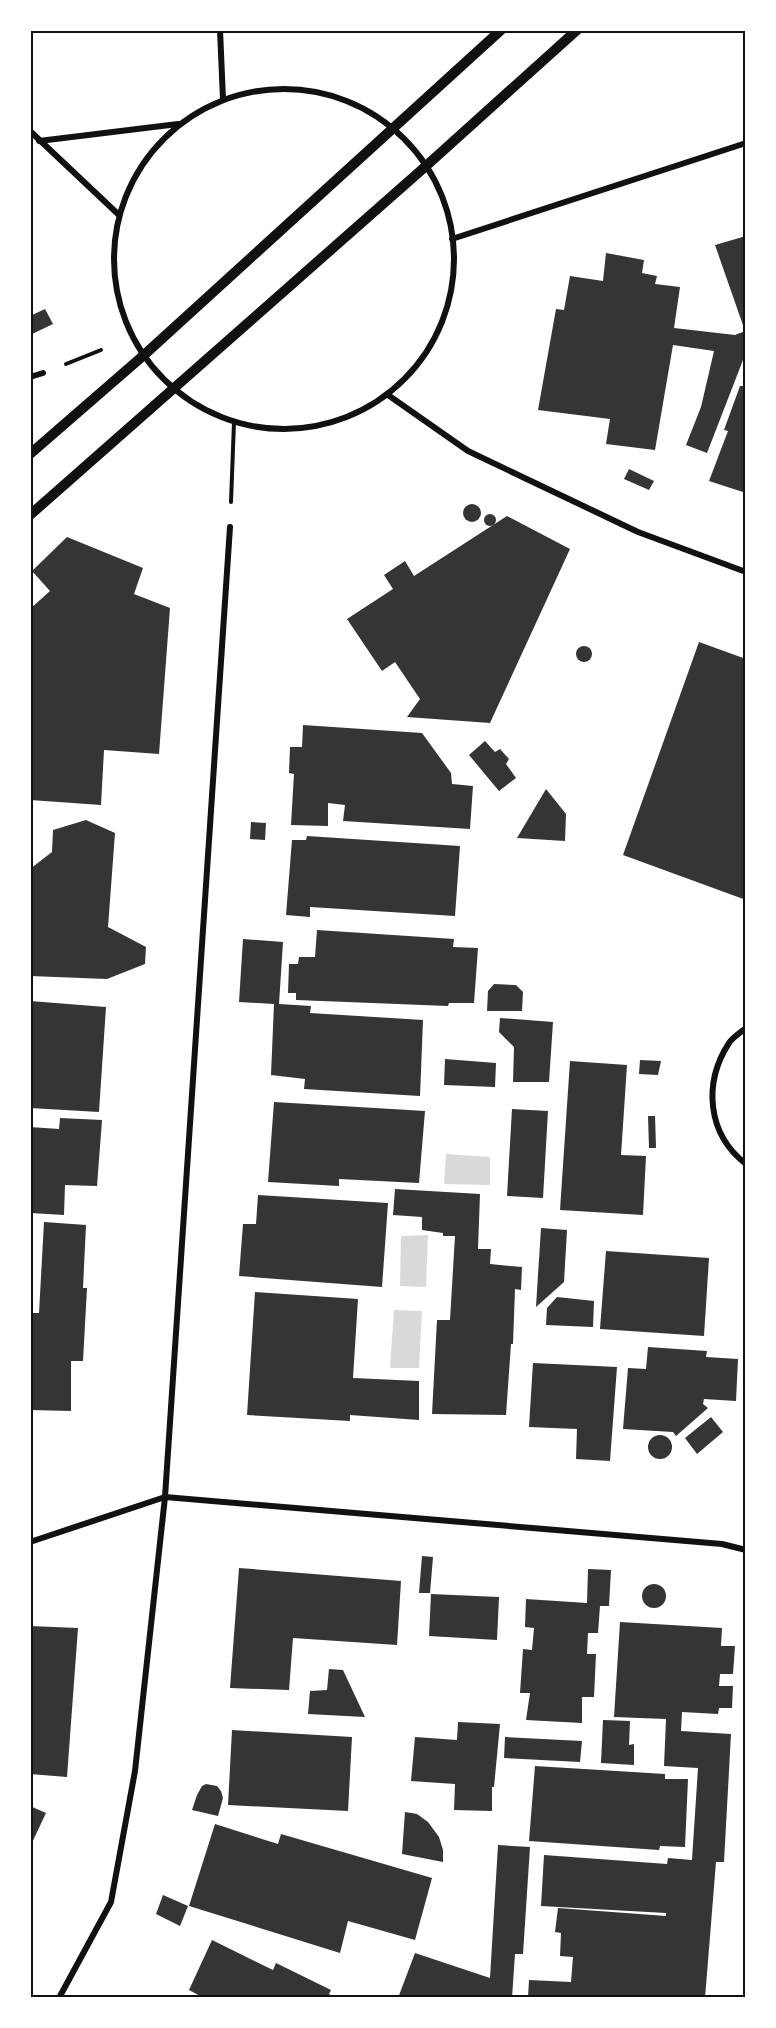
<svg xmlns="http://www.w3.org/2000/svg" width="776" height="2028" font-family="'Work Sans',sans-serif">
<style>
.water{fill:#d9d9d9}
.building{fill:#353535}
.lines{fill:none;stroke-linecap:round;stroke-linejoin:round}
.path{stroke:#111;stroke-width:4}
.minor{stroke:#111;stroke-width:6}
.tertiary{stroke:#111;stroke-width:10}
.neatline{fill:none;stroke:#111;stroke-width:2}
</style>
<rect width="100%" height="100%" fill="#fff"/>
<g class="water">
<polygon points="446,1154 490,1157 490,1185 444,1184"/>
<polygon points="428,1235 426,1287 400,1286 401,1236"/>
<polygon points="394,1310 422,1311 419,1368 390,1368"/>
</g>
<g class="building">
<polygon points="746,236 746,360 743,360 707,453 686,445 701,407 714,351 673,345 655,450 606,444 610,419 538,410 556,309 564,310 570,276 603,281 606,253 644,260 642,273 657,276 655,284 680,287 674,328 735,335 745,331 715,245"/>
<polygon points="45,309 53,324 30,335 30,316"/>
<polygon points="740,386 746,386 746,493 709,481 728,431 724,430"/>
<polygon points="629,469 654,481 649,490 624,479"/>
<circle cx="472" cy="513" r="9"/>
<circle cx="490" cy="520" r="6"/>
<polygon points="507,516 570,549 490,723 407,717 420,699 395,662 382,671 347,619 393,589 384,575 405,561 414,576"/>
<polygon points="67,537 143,568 134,594 170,608 159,754 104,750 101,805 30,800 30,609 50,591 32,571"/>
<polygon points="699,642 746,659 746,900 623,855"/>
<circle cx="584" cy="654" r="8"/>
<polygon points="303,725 422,733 451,773 452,784 473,786 470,829 343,821 345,805 328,803 328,826 291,825 294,774 289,773 290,747 302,747"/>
<polygon points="485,741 495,752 500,749 509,759 506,764 516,778 499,791 469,755"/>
<polygon points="546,789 566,814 565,841 517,838"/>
<polygon points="86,820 115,833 108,927 146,947 145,964 107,979 30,976 30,869 52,852 53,830"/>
<polygon points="251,822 266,823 265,840 250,839"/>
<polygon points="307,836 460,846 455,916 310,907 310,917 286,915 292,840 306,840"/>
<polygon points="317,930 454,939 453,947 478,948 474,1003 449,1003 448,1006 296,1000 296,993 288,993 289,964 298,964 299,957 315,957"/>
<polygon points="243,939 283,942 279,1004 311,1006 310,1013 423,1020 420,1096 304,1089 305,1079 271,1075 274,1004 239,1002"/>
<polygon points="494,984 516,985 523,992 522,1011 487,1011 488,991"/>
<polygon points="30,1001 106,1007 99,1112 30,1108"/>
<polygon points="500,1018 553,1022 549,1082 513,1082 514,1047 499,1032"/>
<polygon points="445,1059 496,1063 495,1087 444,1085"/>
<polygon points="640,1060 661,1061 658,1075 639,1074"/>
<polygon points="570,1061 627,1065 621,1155 646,1156 643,1215 560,1210"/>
<polygon points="274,1102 425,1111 419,1183 339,1179 339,1186 268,1182"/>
<polygon points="512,1109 548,1111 543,1198 507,1196"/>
<polygon points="648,1116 655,1116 656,1148 649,1148"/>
<polygon points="60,1118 102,1120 97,1186 65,1185 64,1215 30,1213 30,1127 59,1129"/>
<polygon points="395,1189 480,1194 478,1249 491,1249 490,1264 522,1267 521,1290 515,1289 513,1344 511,1344 506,1415 432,1414 437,1320 450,1320 455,1236 443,1236 443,1233 422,1230 422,1217 393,1215"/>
<polygon points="258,1195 388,1203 382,1287 239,1276 243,1224 256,1224"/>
<polygon points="44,1222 86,1225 83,1288 87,1288 83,1361 71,1361 71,1411 30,1410 30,1313 39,1313"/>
<polygon points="541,1228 567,1230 564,1282 536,1307"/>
<polygon points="606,1251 709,1258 704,1336 600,1329"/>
<polygon points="255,1292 358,1299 353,1378 419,1381 419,1420 350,1415 350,1421 247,1415"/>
<polygon points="557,1297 594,1301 593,1327 546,1325 547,1308"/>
<polygon points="648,1347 707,1351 706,1357 738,1359 736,1401 704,1399 703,1404 708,1408 676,1436 673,1432 623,1429 628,1368 646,1369"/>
<polygon points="533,1363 617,1367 610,1461 576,1459 577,1429 529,1427"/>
<polygon points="711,1417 723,1432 697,1454 685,1438"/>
<circle cx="660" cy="1447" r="12"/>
<polygon points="422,1556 433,1557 430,1593 419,1593"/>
<polygon points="239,1568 401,1581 397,1645 293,1638 289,1690 230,1688"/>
<polygon points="588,1569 611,1570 609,1606 600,1606 598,1633 588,1633 587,1654 596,1654 594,1697 582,1697 582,1723 526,1720 530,1693 520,1693 523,1649 532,1650 534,1628 525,1627 526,1599 587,1603"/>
<circle cx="654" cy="1596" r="12"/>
<polygon points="431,1594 499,1597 497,1640 429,1636"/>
<polygon points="620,1622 722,1628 721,1646 735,1646 733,1674 720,1674 719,1686 733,1686 732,1708 719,1708 718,1714 682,1712 681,1731 731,1734 724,1862 716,1862 705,1998 528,1998 529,1980 571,1982 573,1957 560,1956 561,1933 555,1932 558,1908 666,1916 666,1913 541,1906 544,1855 667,1864 668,1858 692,1860 698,1768 664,1766 666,1719 614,1717"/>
<polygon points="30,1626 78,1628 67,1777 30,1774"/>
<polygon points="329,1669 343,1670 365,1717 308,1714 310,1691 327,1690"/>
<polygon points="603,1720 630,1721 629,1745 634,1744 634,1765 601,1763"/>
<polygon points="458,1722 500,1724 494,1787 492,1787 492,1811 454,1810 455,1784 411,1781 415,1737 457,1740"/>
<polygon points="232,1730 352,1737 348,1811 228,1805"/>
<polygon points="505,1737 582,1741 580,1762 504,1758"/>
<polygon points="535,1766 665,1774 665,1779 688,1779 685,1847 660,1846 659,1850 529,1841"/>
<polygon points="206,1784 217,1786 221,1791 223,1798 218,1816 192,1810 197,1795 202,1786"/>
<polygon points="30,1806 46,1813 30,1847"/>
<polygon points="405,1812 417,1814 428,1822 439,1837 443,1850 443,1862 402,1854"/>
<polygon points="215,1824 278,1844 281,1834 432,1878 415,1940 348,1921 340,1953 189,1906"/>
<polygon points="498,1845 530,1847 523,1954 515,1954 512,1998 398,1998 415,1953 490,1978"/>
<polygon points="163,1895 188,1906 180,1926 156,1914"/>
<polygon points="212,1940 273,1970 276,1963 331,1990 329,1994 335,1998 204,1998 189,1990"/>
</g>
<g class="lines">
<g class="path">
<polyline points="66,364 101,350"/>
<polyline points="231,502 234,422"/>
</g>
<g class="minor">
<polyline points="220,30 223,99"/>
<circle cx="284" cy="259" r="170"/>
<polyline points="30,131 119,215"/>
<polyline points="39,141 178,124"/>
<polyline points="452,239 746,143"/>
<polyline points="30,377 43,373"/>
<polyline points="388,395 468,451 638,532 746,572"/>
<path d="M746 1028C740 1033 733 1037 729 1043 703 1083 707 1134 746 1164"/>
<polyline points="30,1542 165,1497 722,1544 746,1550"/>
<polyline points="59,1998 111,1902 135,1771 165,1497 230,527"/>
</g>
<g class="tertiary">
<polyline points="30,454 144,355 501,30"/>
<polyline points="30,515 426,166 577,30"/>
</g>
</g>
<rect width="776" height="2028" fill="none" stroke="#ffffff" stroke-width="63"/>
<rect x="32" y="32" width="712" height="1964" class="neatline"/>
</svg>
